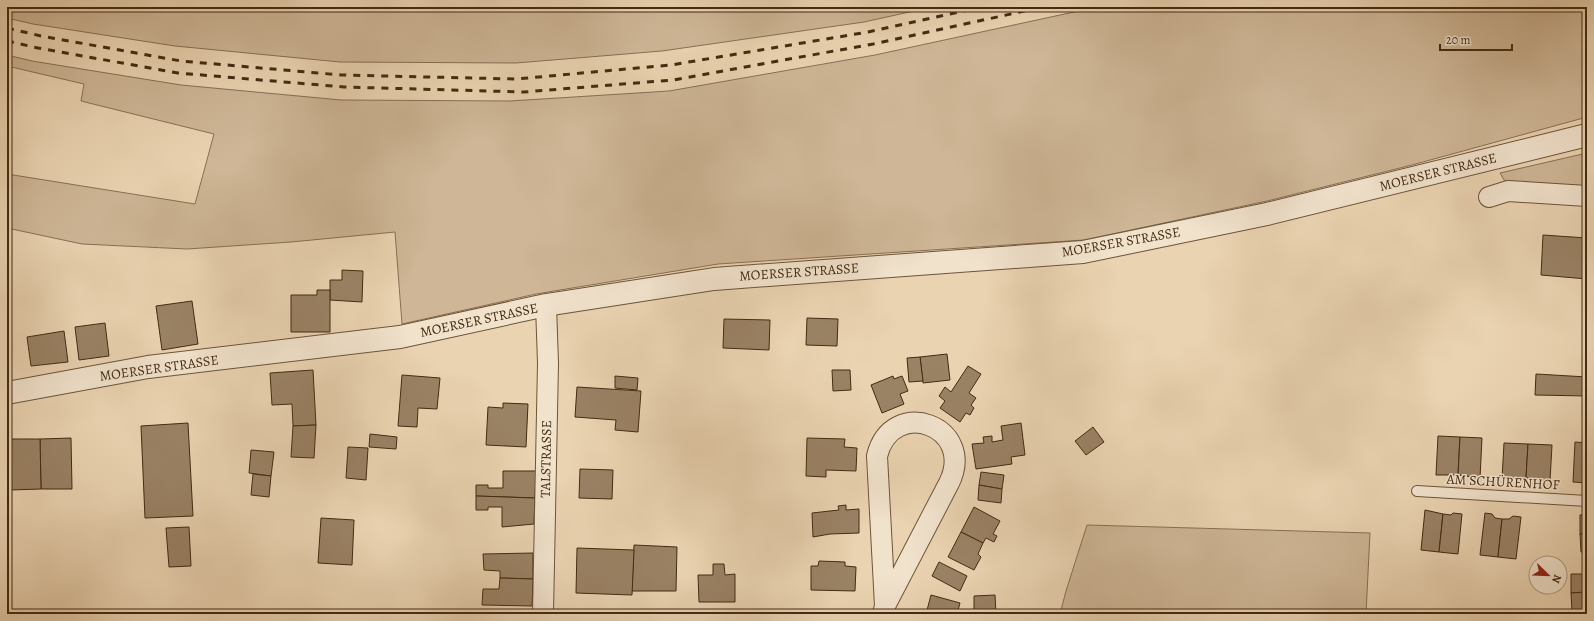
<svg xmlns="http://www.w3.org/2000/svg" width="1594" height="621" font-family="Alegreya,serif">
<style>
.green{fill:#ceb696;stroke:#887054}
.building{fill:#9a8265;stroke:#432b12}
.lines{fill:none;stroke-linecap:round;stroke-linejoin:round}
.service-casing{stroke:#6d553a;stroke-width:12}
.minor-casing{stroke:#6d553a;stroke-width:22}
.tertiary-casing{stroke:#6d553a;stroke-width:24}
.service{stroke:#f1e2cc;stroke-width:10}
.minor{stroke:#f1e2cc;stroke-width:20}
.tertiary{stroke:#f1e2cc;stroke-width:22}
.rail{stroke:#432b12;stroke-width:3;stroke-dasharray:7 7;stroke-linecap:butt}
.labels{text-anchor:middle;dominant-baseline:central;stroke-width:3;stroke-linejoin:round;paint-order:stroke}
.street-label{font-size:14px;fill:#432b12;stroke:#f1e2cc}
</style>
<rect width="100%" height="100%" fill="#ead3b1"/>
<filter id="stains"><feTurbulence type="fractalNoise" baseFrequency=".005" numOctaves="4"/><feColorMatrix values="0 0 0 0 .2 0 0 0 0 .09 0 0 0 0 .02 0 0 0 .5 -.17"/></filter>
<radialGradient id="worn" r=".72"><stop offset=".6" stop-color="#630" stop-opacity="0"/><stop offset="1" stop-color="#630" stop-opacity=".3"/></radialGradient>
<g class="green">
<polygon points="7,7 932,7 864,22 662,51 516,63 340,62 175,46 33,24 7,18"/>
<polygon points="1097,7 1587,7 1587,117 1412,165 1267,201 1084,240 718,264 536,294 402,324 395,232 291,242 187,249 82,244 7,228 7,174 195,204 214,134 81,101 84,84 7,66 7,55 32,61 181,85 341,100 510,101 669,91 875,55"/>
<polygon points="1587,153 1587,188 1514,185 1504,180 1500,173"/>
<polygon points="1087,525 1370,533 1366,614 1060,614 1066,591"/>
</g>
<g class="building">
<polygon points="1543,235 1587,238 1587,279 1541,275"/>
<polygon points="342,270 363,271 362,302 330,300 330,280 342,280"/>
<polygon points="317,290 330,290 330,332 291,332 291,295 317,295"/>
<polygon points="192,301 198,344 162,350 156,306"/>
<polygon points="807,318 838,319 837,346 806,345"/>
<polygon points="724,319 770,320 769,350 723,348"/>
<polygon points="105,323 109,356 79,360 75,327"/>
<polygon points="64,331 68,362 31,366 27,337"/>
<polygon points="7,349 11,372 7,373"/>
<polygon points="947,354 950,380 923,383 920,357"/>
<polygon points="920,357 923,381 909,382 907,358"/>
<polygon points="968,366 981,374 969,393 976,398 971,405 974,408 970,415 966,413 960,422 940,408 945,401 939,396 945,387 951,392"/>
<polygon points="313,370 316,425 293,426 292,404 272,405 270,373"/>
<polygon points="832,370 850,370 851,390 833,391"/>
<polygon points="1536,374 1587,377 1587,396 1535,395"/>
<polygon points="402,375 440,378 437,409 418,408 417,427 398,426"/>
<polygon points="615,376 638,378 637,390 615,388"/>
<polygon points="893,376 894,379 902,376 908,391 900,394 904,404 882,413 871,385"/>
<polygon points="577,387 641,391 638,432 615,430 616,420 575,417"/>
<polygon points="503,403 528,404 526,447 486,445 488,407 503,408"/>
<polygon points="188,423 193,516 145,518 141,426"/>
<polygon points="1021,423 1025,455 1011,457 1012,464 976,469 972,444 984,443 983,437 992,436 992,442 1003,440 1001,426"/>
<polygon points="316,425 314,458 291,457 293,426"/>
<polygon points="1093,427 1104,442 1086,455 1075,441"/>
<polygon points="370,434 397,437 396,449 369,447"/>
<polygon points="1438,436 1460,437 1458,475 1436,475"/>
<polygon points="1460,437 1482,438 1480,478 1458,475"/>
<polygon points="71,438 72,489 41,489 40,439"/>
<polygon points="807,438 845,439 844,447 857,448 856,471 826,470 826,477 806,476"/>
<polygon points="9,439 40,439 41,489 10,490"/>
<polygon points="1575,442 1587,443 1587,483 1573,482"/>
<polygon points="1504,443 1528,444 1526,478 1517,477 1517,479 1502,479"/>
<polygon points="1528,444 1552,445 1550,481 1535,480 1535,478 1526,478"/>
<polygon points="348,447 368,448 366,480 346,478"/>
<polygon points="251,450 274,452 271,476 249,473"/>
<polygon points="580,469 613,470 612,499 579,498"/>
<polygon points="503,471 536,471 535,498 476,496 476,485 488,485 488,488 503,488"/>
<polygon points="981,472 1004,475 1002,489 979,485"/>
<polygon points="253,474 271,476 269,497 251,495"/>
<polygon points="979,485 1002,489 1001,503 978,500"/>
<polygon points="476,496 535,498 534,524 502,527 502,507 488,507 488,510 476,510"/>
<polygon points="846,505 846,510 859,509 859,533 830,534 813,537 812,513 839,510 838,506"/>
<polygon points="974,507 1000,521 993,534 997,536 994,542 986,538 983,543 961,532"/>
<polygon points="1425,510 1443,514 1439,552 1421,550"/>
<polygon points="1453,513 1462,514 1458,554 1439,552 1443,514 1451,515"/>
<polygon points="1485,513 1492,514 1495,518 1502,519 1498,557 1480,555"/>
<rect x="1580" y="515" width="7" height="19"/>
<polygon points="1513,516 1521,517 1516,559 1498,557 1502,519 1509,519"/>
<polygon points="321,518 354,520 352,565 318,563"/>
<polygon points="189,527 191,566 169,567 166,528"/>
<polygon points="961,532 983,543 978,554 981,557 974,570 948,557"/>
<polygon points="1580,534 1587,534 1587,552 1581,552"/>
<polygon points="634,545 677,547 676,591 632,591"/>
<polygon points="577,548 634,550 632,595 576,593"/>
<polygon points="533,553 533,579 500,578 500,571 484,570 483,554"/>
<polygon points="819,561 845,562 845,566 856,567 855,591 811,590 811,566 818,566"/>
<polygon points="939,562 967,576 960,591 932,576"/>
<polygon points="713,564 724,564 725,575 735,574 735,602 699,602 698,575 713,575"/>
<polygon points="1571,574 1587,574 1587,592 1571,593"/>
<polygon points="500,578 533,579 532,606 482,605 483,589 499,589"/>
<polygon points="1587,592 1587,611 1572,611 1571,593"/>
<polygon points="931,595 960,603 957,614 926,614"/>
<polygon points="995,595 996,614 974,614 974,596"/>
<polygon points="1518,610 1518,614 1500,614 1500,611"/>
<rect x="1481" y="611" width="19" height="3"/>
</g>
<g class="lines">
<g class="service-casing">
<polyline id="service" points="1417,491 1587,501"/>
</g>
<g class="minor-casing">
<g id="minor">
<polyline points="1489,197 1508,191 1587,196"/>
<polyline points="543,614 548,363 546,305"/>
<path d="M883 614 885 606 949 483C977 426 892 395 877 456L885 606"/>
</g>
</g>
<g class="tertiary-casing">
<polyline id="tertiary" points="7,393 148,367 400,337 546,305 714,279 1083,252 1267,214 1587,135"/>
</g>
<use href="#service" class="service"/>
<use href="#minor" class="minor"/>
<use href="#tertiary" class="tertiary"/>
<g class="rail">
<polyline points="7,28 41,36 181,61 341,75 516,79 671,65 868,32 982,7"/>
<polyline points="7,41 38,48 178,73 344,87 524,92 673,80 873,44 1043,7"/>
</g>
</g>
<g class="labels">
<g class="street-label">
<text transform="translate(1438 172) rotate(-14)">MOERSER STRASSE</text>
<text transform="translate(1121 242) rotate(-10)">MOERSER STRASSE</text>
<text transform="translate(799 272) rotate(-4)">MOERSER STRASSE</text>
<text transform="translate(479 320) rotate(-12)">MOERSER STRASSE</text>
<text transform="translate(159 368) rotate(-8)">MOERSER STRASSE</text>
<text transform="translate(546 459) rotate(-89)">TALSTRASSE</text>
<text transform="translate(1503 482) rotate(3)">AM SCHÜRENHOF</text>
</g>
</g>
<rect width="1594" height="621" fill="none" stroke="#ead3b1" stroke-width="24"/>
<rect x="8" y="8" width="1578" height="605" fill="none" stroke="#432b12" stroke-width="2"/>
<rect x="12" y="12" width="1570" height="597" fill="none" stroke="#432b12"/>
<g transform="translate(1548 575) rotate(113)"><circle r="19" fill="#f1e2cc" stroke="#ab9982"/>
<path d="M0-3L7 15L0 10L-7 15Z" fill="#8f2418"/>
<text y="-6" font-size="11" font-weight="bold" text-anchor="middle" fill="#432b12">N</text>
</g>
<path d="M1440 44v6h72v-6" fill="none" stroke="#432b12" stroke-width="2"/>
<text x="1446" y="44" font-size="12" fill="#432b12" stroke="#f1e2cc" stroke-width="3" paint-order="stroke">20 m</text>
<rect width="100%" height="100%" filter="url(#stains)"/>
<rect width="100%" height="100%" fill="url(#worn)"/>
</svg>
